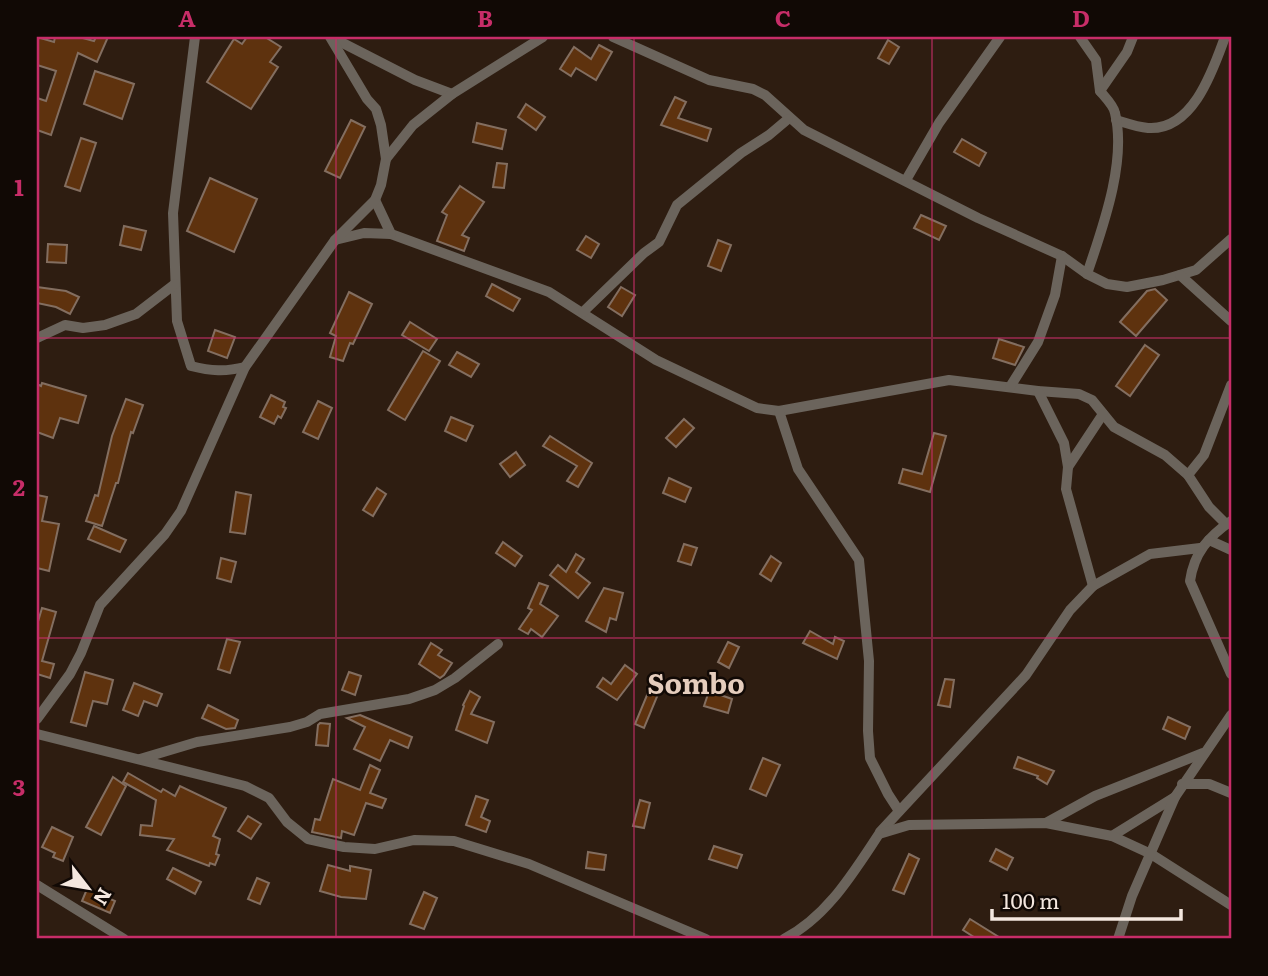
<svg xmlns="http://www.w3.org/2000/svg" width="1268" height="976" font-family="Literata,serif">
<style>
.building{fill:#5e320e;stroke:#836e60;stroke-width:2}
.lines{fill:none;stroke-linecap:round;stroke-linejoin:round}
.minor{stroke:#6b645c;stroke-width:10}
.grid{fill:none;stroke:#c72d68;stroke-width:2;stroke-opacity:0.55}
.labels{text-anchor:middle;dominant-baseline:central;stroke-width:5;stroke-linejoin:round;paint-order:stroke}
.district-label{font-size:28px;font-weight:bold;fill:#e5cdbd;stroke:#110905}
.neatline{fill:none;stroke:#c72d68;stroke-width:2.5}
.grid-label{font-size:23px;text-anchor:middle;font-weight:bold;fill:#c72d68}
</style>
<rect width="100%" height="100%" fill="#2e1d11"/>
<g class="building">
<polygon points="37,37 54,42 55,37 79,37 94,41 96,37 108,37 97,62 78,53 51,135 37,130 37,98 46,101 56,71 37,65"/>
<polygon points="247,37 265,37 281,47 270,62 278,67 251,109 207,82 234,39 242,44"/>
<polygon points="888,40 899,47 889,64 878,58"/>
<polygon points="599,45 612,52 596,80 576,68 571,76 560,69 574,47 591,59"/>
<polygon points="95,71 134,84 122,119 84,104"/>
<polygon points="675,97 686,102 678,118 711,129 707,141 661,125"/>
<polygon points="526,104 545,117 536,130 518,117"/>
<polygon points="351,120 365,127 340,178 325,171"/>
<polygon points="477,123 506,130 502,149 473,142"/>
<polygon points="81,138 96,143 80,191 65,186"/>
<polygon points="962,139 986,153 979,166 954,152"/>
<polygon points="497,163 507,164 504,188 493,187"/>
<polygon points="210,178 257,199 234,252 187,231"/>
<polygon points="460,186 484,202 462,235 469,238 464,251 437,241 447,215 442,212"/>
<polygon points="921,215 946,226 939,240 914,228"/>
<polygon points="124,226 146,231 141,250 120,245"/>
<polygon points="586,236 599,244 591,258 577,250"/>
<polygon points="718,240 731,245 721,271 708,266"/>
<polygon points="48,244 67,245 66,263 47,262"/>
<polygon points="492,284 520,299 513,311 486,296"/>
<polygon points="37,287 66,291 79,297 70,314 56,307 37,303"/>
<polygon points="621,287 635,295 622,316 608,307"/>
<polygon points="1155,289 1167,300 1136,336 1120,322 1147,291"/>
<polygon points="349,292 372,304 353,344 350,343 343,361 330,357 336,336 330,333"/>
<polygon points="410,322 437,339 429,351 402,335"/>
<polygon points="215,330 235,337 227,358 208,351"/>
<polygon points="999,339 1024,347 1015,365 993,358"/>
<polygon points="1145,345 1159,355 1130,396 1116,386"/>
<polygon points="423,351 440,361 405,420 388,410"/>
<polygon points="457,352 479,364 471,377 449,365"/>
<polygon points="42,383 86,396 78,423 60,418 53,438 37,432 37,384 41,386"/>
<polygon points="271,395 285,402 283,407 286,408 281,418 278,416 274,424 260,417"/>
<polygon points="126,399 143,405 133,433 131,432 118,483 116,483 102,526 86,521 95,495 98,496 112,436"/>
<polygon points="318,401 332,408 318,439 303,432"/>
<polygon points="451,417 473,426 466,441 445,431"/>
<polygon points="684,419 694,428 676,447 666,438"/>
<polygon points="934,433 946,436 930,492 899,483 903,469 922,474"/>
<polygon points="550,436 592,463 578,487 567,481 577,466 543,446"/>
<polygon points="516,452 525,465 510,477 500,464"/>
<polygon points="669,478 691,488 685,502 663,493"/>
<polygon points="377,488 386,494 373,516 363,510"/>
<polygon points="236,492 251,495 245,534 230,532"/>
<polygon points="37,495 47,497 42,521 59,524 49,571 37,568"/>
<polygon points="94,526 126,540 120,552 88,539"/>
<polygon points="503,542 522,556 515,566 496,553"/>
<polygon points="684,544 697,548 691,565 678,561"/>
<polygon points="576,554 584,559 576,572 590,583 578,598 550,575 558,565 566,572"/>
<polygon points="771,556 781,563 771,581 760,574"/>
<polygon points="221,558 236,562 231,582 217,578"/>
<polygon points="539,583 548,586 540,604 558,616 542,637 531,629 528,634 519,629 532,610 528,608"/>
<polygon points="604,588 623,593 616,620 610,618 606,632 586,621"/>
<polygon points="42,608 56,612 42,661 54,664 50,678 37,674 37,625"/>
<polygon points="810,631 833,644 835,637 844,641 837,659 803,643"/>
<polygon points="227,639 240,642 230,673 218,669"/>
<polygon points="728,642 739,647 729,668 718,662"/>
<polygon points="431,643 442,650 438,655 452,663 444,675 440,678 419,664"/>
<polygon points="625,665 637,674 617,700 597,687 603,678 611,684"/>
<polygon points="85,672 113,680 107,704 93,701 86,726 71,722"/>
<polygon points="349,672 361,676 355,695 342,690"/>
<polygon points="945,679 954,680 950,707 938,705"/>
<polygon points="134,683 162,694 157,706 144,701 138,716 123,710"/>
<polygon points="652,683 661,687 644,728 635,724"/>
<polygon points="470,691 480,697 471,714 494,722 487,743 456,730 464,706 463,705"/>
<polygon points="709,691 732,699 728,713 704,706"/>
<polygon points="208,705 238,720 235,728 226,729 202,718"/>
<polygon points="360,715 412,737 408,748 390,740 380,761 354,749 365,727 347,718"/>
<polygon points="1168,717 1190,727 1185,739 1163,729"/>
<polygon points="320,723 330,724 328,746 316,745 318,725"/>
<polygon points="1018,757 1054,771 1047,784 1037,778 1038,776 1014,768"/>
<polygon points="763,758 780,765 766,796 750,789"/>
<polygon points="370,765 380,770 370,793 386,799 382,808 366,803 354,835 342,831 341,838 312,832 315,819 320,820 333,779 360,790"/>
<polygon points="128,773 161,792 163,789 175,796 180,786 226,808 213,836 220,839 216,854 219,855 215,865 210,863 209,866 167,850 174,839 140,835 141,825 152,826 156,800 123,782"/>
<polygon points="113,777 126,786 101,835 86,827"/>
<polygon points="476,796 488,800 481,817 490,821 486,832 466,825"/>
<polygon points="640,800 650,803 644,828 633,826"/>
<polygon points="248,816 261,824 251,839 238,831"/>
<polygon points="52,827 73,837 63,861 53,857 55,853 42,847"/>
<polygon points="714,846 742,855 737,868 709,859"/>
<polygon points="996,849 1013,858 1007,870 990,861"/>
<polygon points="588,852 606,855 604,870 586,868"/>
<polygon points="909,854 919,859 904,894 893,890"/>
<polygon points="328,865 350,871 350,866 371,870 366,899 341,897 320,891"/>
<polygon points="173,868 201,882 195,894 167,879"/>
<polygon points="257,878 269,883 260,904 248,899"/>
<polygon points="87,889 115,901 110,913 82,901"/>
<polygon points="424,892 437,898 424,929 410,924"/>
<polygon points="970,919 1002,939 977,939 963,930"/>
</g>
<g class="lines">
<g class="minor">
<path d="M195 37 173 213 177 321 191 366C211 371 225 372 245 367"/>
<polyline points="331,37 415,80 452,94"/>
<polyline points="613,37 709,80 753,89 765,95 804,130 978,218 1062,256 1087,274 1107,284 1127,287 1163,280 1196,270 1231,239"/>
<polyline points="1080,37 1096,60 1100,91"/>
<path d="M1116 120C1126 123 1137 127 1148 128 1193 131 1213 70 1225 37"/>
<polyline points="386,159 413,125 452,94 543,37"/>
<polyline points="906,180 939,123 1000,37"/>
<polyline points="375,200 391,234 549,292 656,360 757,408 779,411 949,380 1038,391 1079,394 1092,400 1114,427 1165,455 1188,475 1209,507 1226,524"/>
<polyline points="335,240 364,233 391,234"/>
<path d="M1087 274C1102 229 1127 162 1115 113 1114 106 1105 97 1100 91L1127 52 1133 37"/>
<polyline points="1180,275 1231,321"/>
<polyline points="583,312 644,253 659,242 677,205 741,153 769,135 788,119"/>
<polyline points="37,338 65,325 83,328 105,325 136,314 175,284"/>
<polyline points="1010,387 1038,342 1055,295 1062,256"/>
<polyline points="1038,391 1064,443 1068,467 1066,489 1093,586"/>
<polyline points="779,411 798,469 859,560 869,661 868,731 870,758 888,794 899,811"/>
<polyline points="1068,467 1103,414"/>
<polyline points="1188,475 1204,455 1231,385"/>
<path d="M1231 521C1208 537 1194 553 1190 581L1231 674"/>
<polyline points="1209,540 1231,550"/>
<polyline points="37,719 70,674 81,653 100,605 165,534 181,511 245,367 335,240 375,200 381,185 386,159 381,125 376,109 367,99 330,37"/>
<polyline points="37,734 245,786 269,798 287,822 308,839 344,847 375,849 414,840 454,841 529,864 706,939"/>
<polyline points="140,759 197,742 290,727 307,722 320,714 409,699 435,690 455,678 498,644"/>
<polyline points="1182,784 1209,784 1231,793"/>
<polyline points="1046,823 1095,796 1203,753"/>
<polyline points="880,832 1026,675 1070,610 1093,586 1150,554 1200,548"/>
<polyline points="1112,836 1175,797"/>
<polyline points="37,885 124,939"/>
<path d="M784 939C827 917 853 873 879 834L909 825 1046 823 1112 836 1151 854 1231 905"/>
<polyline points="1118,939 1132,896 1175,797 1231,715"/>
</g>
</g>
<path class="grid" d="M336 37V939M634 37V939M932 37V939M37 338H1231M37 638H1231"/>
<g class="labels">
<g class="district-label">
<text x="696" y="682">Sombo</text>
</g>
</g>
<rect width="1268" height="976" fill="none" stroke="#110905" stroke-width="77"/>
<g transform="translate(88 888) rotate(121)" stroke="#110905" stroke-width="5" paint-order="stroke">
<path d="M0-5L12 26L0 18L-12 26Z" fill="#f4e7df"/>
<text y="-10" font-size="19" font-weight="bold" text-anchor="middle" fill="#f4e7df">N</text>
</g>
<path d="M992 909v10h189v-10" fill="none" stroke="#f4e7df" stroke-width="3.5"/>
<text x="1002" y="909" font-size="21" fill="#f4e7df" stroke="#110905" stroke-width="5" paint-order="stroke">100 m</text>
<rect x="38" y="38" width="1192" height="899" class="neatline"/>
<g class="grid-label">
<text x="187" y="27">A</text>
<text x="485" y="27">B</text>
<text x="783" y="27">C</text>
<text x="1081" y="27">D</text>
<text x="19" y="196">1</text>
<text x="19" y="496">2</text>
<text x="19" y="796">3</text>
</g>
</svg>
